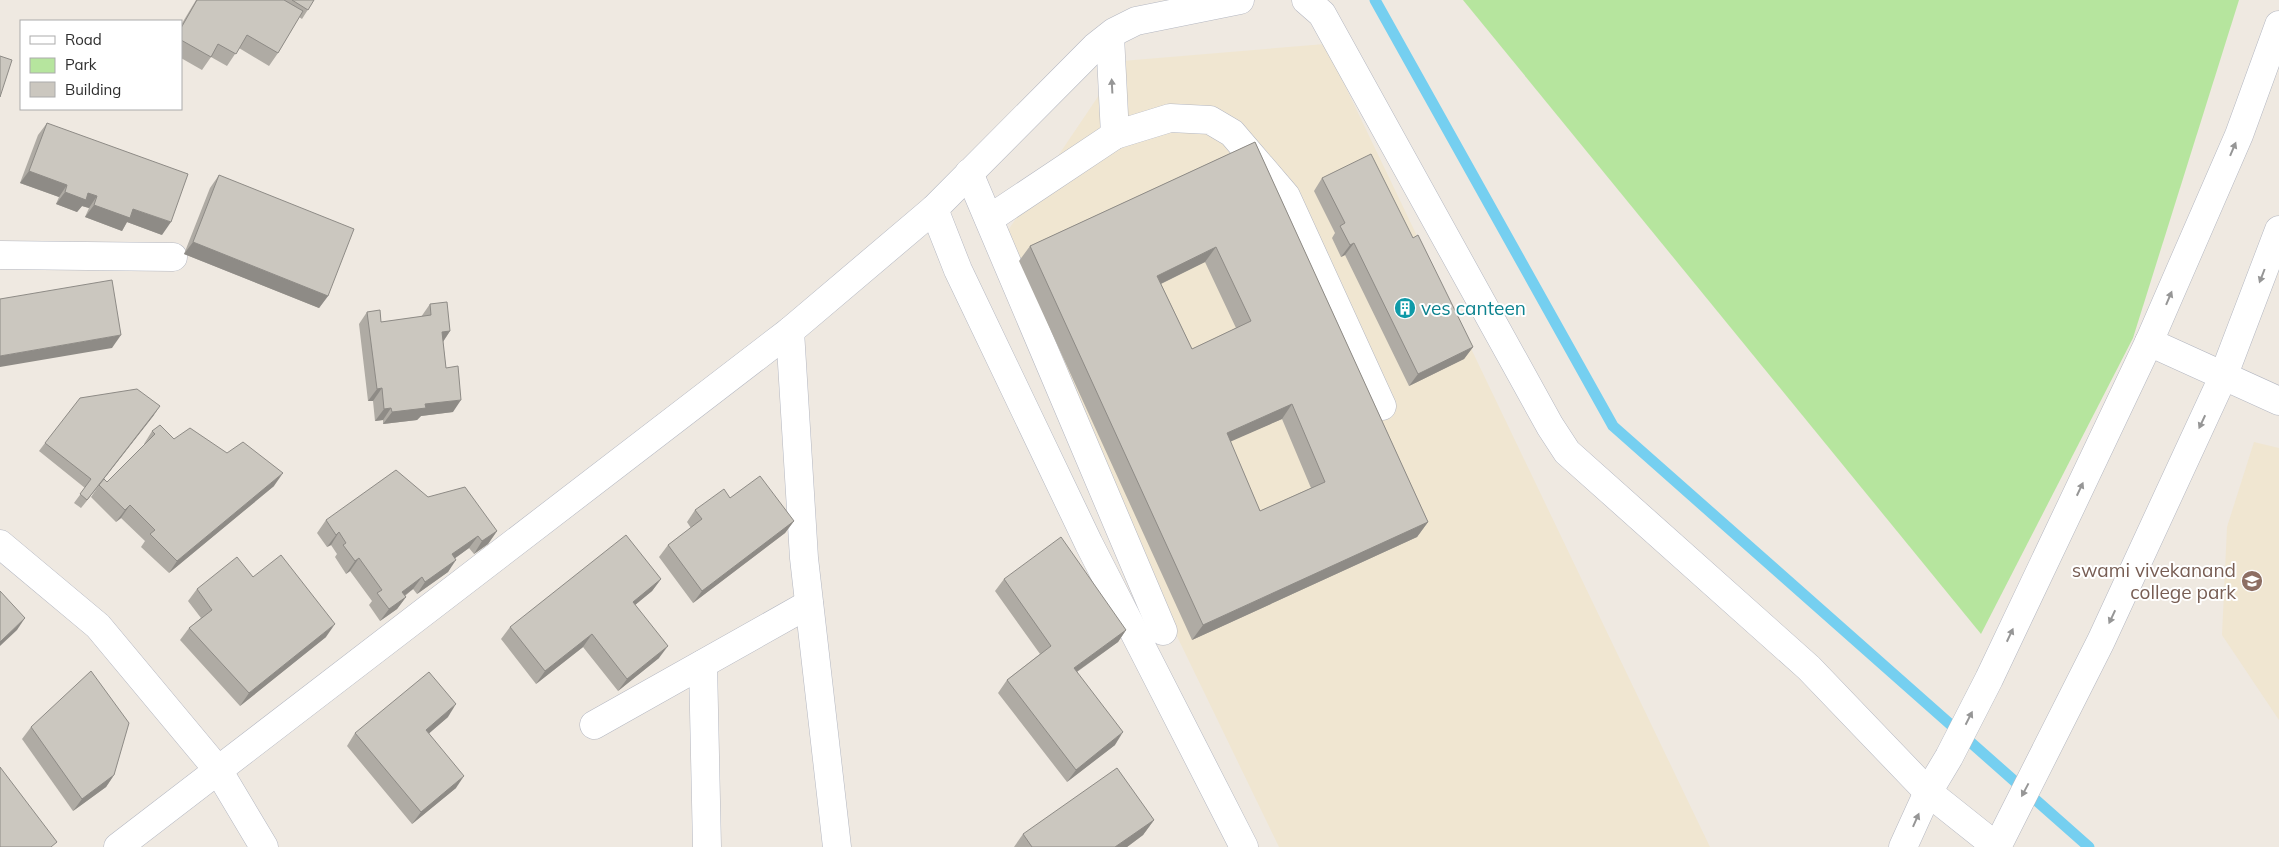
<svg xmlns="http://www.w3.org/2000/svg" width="2279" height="847" font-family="Mulish,sans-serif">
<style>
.education{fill:#f0e6d1}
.green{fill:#b6e59e}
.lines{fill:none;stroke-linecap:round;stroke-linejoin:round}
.stream{stroke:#75cff0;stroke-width:11}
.minor-casing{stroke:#b4b7c1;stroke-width:29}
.minor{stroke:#fff;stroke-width:28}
.wall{fill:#afaba4;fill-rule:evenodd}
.shaded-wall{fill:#8e8b86}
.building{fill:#cbc7bf;stroke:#8e8b86;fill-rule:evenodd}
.oneway{fill:#969696}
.labels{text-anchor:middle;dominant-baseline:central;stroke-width:4;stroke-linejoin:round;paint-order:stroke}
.culture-label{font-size:19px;fill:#0d838f;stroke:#fff;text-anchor:start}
.education-label{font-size:19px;fill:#785e54;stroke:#fff;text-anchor:end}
</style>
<rect width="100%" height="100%" fill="#efe9e1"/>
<g class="education">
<polygon points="1325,44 1710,847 1279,847 992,254 1122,61"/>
<polygon points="2254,442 2279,448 2279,720 2222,635 2227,527"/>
</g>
<polygon class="green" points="1463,0 2239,0 2133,338 1981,634"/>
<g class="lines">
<polyline class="stream" points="1375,0 1613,426 2089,847"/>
<g class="minor-casing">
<g id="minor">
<polyline points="1306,0 1322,14 1550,426 1567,452 1809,668 1928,792 1997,847"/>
<polyline points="1110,36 1115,135"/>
<polyline points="969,173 1163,631"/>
<polyline points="934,209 958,270 1089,544 1244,847"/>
<polyline points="989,219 1115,135 1170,118 1210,120 1232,133 1286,196 1382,406"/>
<polyline points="0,255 173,257"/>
<polyline points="790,331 804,558 837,847"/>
<polyline points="2149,342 2279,401"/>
<polyline points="0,544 98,626 218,770 264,847"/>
<polyline points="703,664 707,847"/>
<polyline points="594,725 809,604"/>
<polyline points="118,847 790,331 934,209 1095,47 1114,32 1136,21 1240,0"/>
<polyline points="1903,847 1928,792 1949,757 1989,679 2149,342 2239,135 2279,25"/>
<polyline points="1997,847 2101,641 2223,377 2279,230"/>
</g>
</g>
<use href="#minor" class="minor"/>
</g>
<g class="wall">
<polygon points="196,0 314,0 302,19 299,17 278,53 269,66 239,48 227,66 211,57 202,70 181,58 181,25"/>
<polygon points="47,123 162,235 127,222 122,231 85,217 89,208 82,206 77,212 56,204 59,197 20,183 38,135"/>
<path d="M1255 142 1428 522 1417 537 1192 640 1019 261 1030 246ZM1205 262 1236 328 1192 349 1161 284ZM1282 419 1311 488 1260 511 1230 441Z"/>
<polygon points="219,175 328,296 319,308 184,254 210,188"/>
<polygon points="1322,178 1413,238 1473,347 1464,359 1409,386 1345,255 1341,257 1332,238 1335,233 1314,191"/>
<polygon points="430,304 450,331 443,342 446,368 453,412 421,416 417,420 383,424 383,420 375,421 373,401 368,401 359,324 367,312 381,322 421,317"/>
<polygon points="154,415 81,508 74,503 85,488 39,451 45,443"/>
<polygon points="152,431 174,439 274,486 169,573 141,547 145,541 121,518 116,522 91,497 99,485 107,482 145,445 144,444"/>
<polygon points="428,497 497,531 488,544 474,554 469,548 455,558 448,572 417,594 413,589 405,596 406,597 397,609 380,621 369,605 372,601 350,571 346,574 335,557 337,554 331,545 327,547 317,533 326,520"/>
<polygon points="730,498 794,521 785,533 693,603 659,557 668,545 691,528 687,522 695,510"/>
<polygon points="253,577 326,637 240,706 180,640 189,628 201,618 188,601 197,589"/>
<polygon points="661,579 652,591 635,605 659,658 618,691 583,647 536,684 501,639 510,627"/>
<polygon points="1004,579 1126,630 1118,642 1077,672 1115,745 1067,782 998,693 1007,680 1040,654 995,591"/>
<polygon points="448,717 429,733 456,788 412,824 347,746 355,733"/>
<polygon points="31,727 114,775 106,787 73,811 22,739"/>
<polygon points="1154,820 1143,835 1127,847 1014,847 1023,834"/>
</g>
<g class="shaded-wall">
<polygon points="29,171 67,185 59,197 20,183"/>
<polygon points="65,192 88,193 97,196 89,208 82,206 77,212 56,204"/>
<polygon points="94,205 133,209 171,222 162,235 127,222 122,231 85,217"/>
<polygon points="193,242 328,296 319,308 184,254"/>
<polygon points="1354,243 1345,255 1341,257 1350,245"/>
<polygon points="1216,247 1205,262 1146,291 1157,276"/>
<polygon points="450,331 442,343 442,332"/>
<polygon points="121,335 112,348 0,367 0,356"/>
<polygon points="1473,347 1464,359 1409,386 1418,374"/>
<polygon points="382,388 373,401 368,401 377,389"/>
<polygon points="461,400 453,412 421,416 417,420 383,424 392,412 425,404"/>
<polygon points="1292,404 1282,419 1216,448 1227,433"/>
<polygon points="160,406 154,415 81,508 87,500"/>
<polygon points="391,408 383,420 375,421 384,409"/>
<polygon points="283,473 274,486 169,573 177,561"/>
<polygon points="130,505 121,518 116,522 125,510"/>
<polygon points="794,521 785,533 693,603 702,591"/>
<polygon points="1428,522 1417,537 1192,640 1203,625"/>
<polygon points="497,531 488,544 474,554 482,541"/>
<polygon points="339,532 331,545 327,547 336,535"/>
<polygon points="478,536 469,548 443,567 452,554"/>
<polygon points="359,558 350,571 346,574 355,561"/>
<polygon points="456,560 448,572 417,594 425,582"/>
<polygon points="422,577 413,589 393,604 402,592"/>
<polygon points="661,579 652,591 624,614 633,602"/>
<polygon points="406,597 397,609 380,621 389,609"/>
<polygon points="25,618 17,630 0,646 0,642"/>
<polygon points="335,624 326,637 240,706 249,693"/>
<polygon points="1126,630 1118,642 1065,680 1074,668"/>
<polygon points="592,634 583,647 536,684 545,671"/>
<polygon points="668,646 659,658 618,691 627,679"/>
<polygon points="456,704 448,717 418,743 426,730"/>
<polygon points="1123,732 1115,745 1067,782 1076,770"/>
<polygon points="114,775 106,787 73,811 82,799"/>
<polygon points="464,776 456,788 412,824 421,812"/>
<polygon points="1154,820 1143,835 1127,847 1115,847"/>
</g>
<g class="building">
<polygon points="197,0 284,0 303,11 278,53 247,35 236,54 218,44 211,57 181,40 181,28"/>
<polygon points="292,0 314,0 308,10"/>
<polygon points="0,56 12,60 0,97"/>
<polygon points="47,123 188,174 171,222 133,209 130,218 94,205 97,196 88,193 86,200 65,192 67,185 29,171"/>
<path d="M1255 142 1428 522 1203 625 1030 246ZM1216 247 1251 321 1192 349 1157 276ZM1292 404 1325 482 1260 511 1227 433Z"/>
<polygon points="1371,154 1413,238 1418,235 1473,347 1418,374 1354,243 1350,245 1340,226 1345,223 1322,178"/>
<polygon points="219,175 354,229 328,296 193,242"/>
<polygon points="112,280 121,335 0,356 0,299"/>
<polygon points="447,302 450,331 442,332 446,368 458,366 461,400 425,404 426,408 392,412 391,408 384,409 382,388 377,389 367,312 380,310 381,322 431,315 430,304"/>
<polygon points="137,389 160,406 87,500 80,494 91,479 45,443 80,398"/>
<polygon points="160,425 174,439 190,428 227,453 243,442 283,473 177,561 150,534 155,530 130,505 125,510 99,485 104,479 107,482 155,434 152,431"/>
<polygon points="396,470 428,497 465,487 497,531 482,541 478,536 452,554 456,560 425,582 422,577 402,592 406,597 389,609 377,593 382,590 359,558 355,561 343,545 346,543 339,532 336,535 326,520"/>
<polygon points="760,476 794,521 702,591 668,545 702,519 695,510 724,489 730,498"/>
<polygon points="626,535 661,579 633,602 668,646 627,679 592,634 545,671 510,627"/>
<polygon points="1061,537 1126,630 1074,668 1123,732 1076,770 1007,680 1051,646 1004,579"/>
<polygon points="281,555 335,624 249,693 189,628 212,610 197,589 237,557 253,577"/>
<polygon points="0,591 25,618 0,642"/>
<polygon points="91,671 129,723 114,775 82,799 31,727"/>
<polygon points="429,672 456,704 426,730 464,776 421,812 355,733"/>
<polygon points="0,767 57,842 51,847 0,847"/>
<polygon points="1117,768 1154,820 1115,847 1032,847 1023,834"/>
</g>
<defs><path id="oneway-solid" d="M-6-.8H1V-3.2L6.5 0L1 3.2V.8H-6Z" transform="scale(1.25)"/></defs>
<g class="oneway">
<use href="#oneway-solid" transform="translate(1112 86) rotate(-93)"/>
<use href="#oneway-solid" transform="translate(2233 149) rotate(-67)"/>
<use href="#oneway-solid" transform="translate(2262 276) rotate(111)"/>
<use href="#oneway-solid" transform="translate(2169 298) rotate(-67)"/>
<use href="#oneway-solid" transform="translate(2202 422) rotate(115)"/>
<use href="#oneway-solid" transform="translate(2080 489) rotate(-65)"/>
<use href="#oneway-solid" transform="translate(2112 617) rotate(115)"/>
<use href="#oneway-solid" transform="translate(2010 635) rotate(-65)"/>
<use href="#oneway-solid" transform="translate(1969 718) rotate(-63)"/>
<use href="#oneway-solid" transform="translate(2025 790) rotate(118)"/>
<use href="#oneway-solid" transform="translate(1916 820) rotate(-66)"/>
</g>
<defs>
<g id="building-disc" transform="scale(1.125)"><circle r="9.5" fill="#0f9aa8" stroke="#fff"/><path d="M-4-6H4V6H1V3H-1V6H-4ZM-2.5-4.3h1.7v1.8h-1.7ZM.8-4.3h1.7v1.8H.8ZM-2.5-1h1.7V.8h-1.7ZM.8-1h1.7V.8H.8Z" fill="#fff"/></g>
<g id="university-disc" transform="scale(1.125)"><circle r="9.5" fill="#8d6e63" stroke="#fff"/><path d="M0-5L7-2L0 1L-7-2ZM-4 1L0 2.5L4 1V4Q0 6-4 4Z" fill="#fff"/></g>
</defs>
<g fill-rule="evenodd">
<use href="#building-disc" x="1405" y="308"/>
<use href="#university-disc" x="2252" y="581"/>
</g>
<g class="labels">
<g class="culture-label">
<text x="1421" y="308">ves canteen</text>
</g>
<g class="education-label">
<text x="2236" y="570">swami vivekanand<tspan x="2236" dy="22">college park</tspan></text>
</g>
</g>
<rect x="20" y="20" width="162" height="90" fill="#ffffff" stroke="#ababab"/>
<rect x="30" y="36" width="25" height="8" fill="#ffffff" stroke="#ababab"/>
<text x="65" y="45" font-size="15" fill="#2e2e2e">Road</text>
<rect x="30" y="58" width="25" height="15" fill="#b6e59e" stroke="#ababab"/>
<text x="65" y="70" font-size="15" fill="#2e2e2e">Park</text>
<rect x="30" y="82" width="25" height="15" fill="#cbc7bf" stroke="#ababab"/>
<text x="65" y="95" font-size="15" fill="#2e2e2e">Building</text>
</svg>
